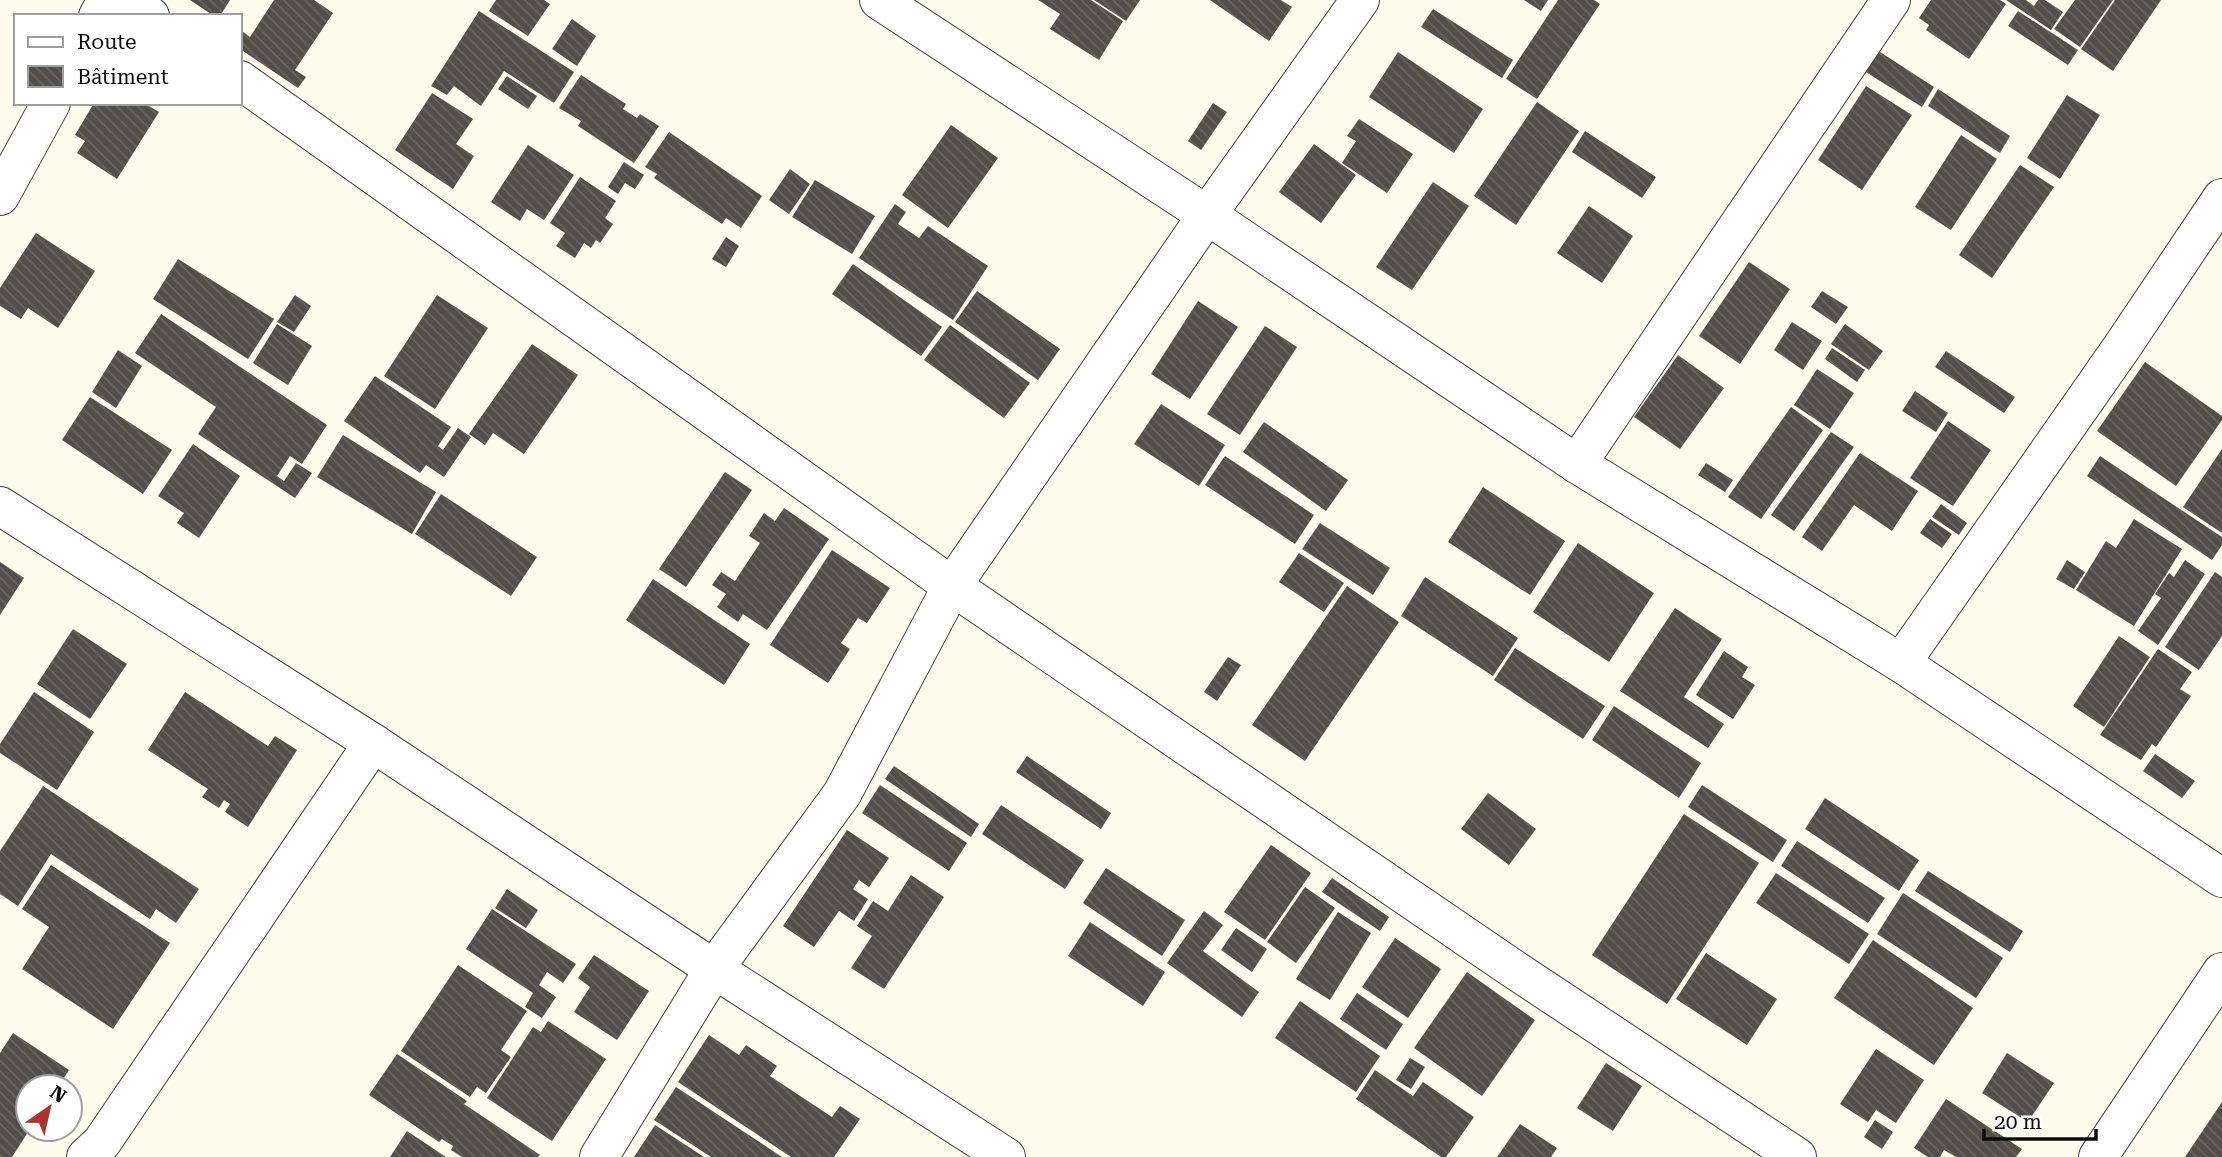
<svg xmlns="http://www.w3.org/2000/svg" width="2222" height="1157" font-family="'Roboto Serif',serif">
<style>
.building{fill:url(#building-back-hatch)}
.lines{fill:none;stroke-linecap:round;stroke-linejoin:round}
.minor-casing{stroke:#3f3f3f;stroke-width:40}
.minor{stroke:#fff;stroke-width:38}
</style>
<defs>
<pattern id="building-back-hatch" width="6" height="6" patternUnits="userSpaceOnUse" patternTransform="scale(1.75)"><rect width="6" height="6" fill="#534e49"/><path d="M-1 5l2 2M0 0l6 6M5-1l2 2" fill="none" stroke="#67635f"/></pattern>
</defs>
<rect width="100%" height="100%" fill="#fdfbec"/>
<g class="building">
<polygon points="190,0 230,0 220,16 214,16"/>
<polygon points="274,0 314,0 333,13 295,70 306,77 298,88 240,49 240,35 242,31 250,37"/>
<polygon points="496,0 544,0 550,4 528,36 489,11"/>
<polygon points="1038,0 1091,0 1123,21 1099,60 1050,29 1060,14"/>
<polygon points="1094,0 1140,0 1126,21"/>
<polygon points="1210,0 1281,0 1292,7 1269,41"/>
<polygon points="1524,0 1548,0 1541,11"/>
<polygon points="1558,0 1594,0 1600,4 1537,99 1506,79"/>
<polygon points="1931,0 2000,0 2006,4 1969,59 1926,30 1929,25 1919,18"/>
<polygon points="2006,0 2026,0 2034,6 2038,0 2045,0 2063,12 2051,30"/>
<polygon points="2075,0 2113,0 2080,47 2054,29"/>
<polygon points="2115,0 2161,0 2113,71 2081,49"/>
<polygon points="1433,9 1513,60 1502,78 1421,27"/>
<polygon points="479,11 574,72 554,103 504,71 481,106 454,86 447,95 431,86"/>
<polygon points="2018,11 2078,50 2068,65 2008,26"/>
<polygon points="572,19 596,36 577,66 552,49"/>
<polygon points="1877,50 1934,87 1922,107 1864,71"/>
<polygon points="1398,52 1483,109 1454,153 1369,97"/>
<polygon points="581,75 626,104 623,109 637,118 640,114 659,126 634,163 578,126 581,121 559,108"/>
<polygon points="507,76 537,96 528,109 498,89"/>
<polygon points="1866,86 1912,115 1862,190 1818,160"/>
<polygon points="1938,89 2010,136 2000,153 1928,106"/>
<polygon points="432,93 473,119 456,144 474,156 453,189 395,150"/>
<polygon points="2067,95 2100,115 2060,179 2027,158"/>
<polygon points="1537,102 1579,131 1516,225 1474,196"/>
<polygon points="94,103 144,103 159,112 117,179 77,153 85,141 75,135"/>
<polygon points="1213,103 1227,112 1201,150 1188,141"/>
<polygon points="1359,119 1413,154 1387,193 1342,163 1356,141 1347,136"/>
<polygon points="951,125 998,158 948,228 902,195"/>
<polygon points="1585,131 1656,177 1642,198 1572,152"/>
<polygon points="669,132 762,196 741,228 726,218 722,224 654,178 657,174 645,167"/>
<polygon points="1961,135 1997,159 1951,230 1915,207"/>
<polygon points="1314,144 1356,175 1321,223 1279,192"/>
<polygon points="528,145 574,175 544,220 527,209 520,221 491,202"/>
<polygon points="624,162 644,175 635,189 625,183 618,194 608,187"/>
<polygon points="2020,165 2054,187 1992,278 1959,255"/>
<polygon points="790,169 810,184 789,214 769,200"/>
<polygon points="580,177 616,201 605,218 613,224 600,243 596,240 591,248 584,243 575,258 556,246 565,233 550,223"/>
<polygon points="815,180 875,216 852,254 792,217"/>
<polygon points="1433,182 1469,206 1412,290 1376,267"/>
<polygon points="895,204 906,212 898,224 919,238 928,226 988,266 953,320 859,258"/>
<polygon points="1589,206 1633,236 1602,283 1557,253"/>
<polygon points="36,233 95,271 58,328 28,308 21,319 0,306 0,288"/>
<polygon points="726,237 739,246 726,267 712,259"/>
<polygon points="178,259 274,319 248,359 153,299"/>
<polygon points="1749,262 1790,289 1740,364 1699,336"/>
<polygon points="853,264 942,327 921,356 832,294"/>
<polygon points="977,291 1060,349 1038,380 955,322"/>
<polygon points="1822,291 1848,307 1836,324 1811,307"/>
<polygon points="295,295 311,306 294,332 277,322"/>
<polygon points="437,295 488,328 435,409 384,376"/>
<polygon points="1198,301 1238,327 1190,399 1151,374"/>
<polygon points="161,314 327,425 302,464 290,456 277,476 284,481 296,463 312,473 295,498 198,434 216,407 135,353"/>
<polygon points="1792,322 1822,341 1803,370 1774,350"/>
<polygon points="277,324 312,346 288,385 253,363"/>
<polygon points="1845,324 1883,351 1869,370 1831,344"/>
<polygon points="950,325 1030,383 1004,418 924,360"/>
<polygon points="1265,326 1297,347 1240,435 1207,414"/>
<polygon points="532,344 578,375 524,454 493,433 485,445 469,434"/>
<polygon points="1832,348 1865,370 1857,382 1825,359"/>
<polygon points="118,350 142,366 116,408 92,392"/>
<polygon points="1946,351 2015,397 2004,413 1935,367"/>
<polygon points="1678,355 1724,388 1680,449 1634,417"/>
<polygon points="2145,362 2222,416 2222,420 2176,486 2097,431"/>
<polygon points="1817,369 1854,393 1830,429 1794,405"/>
<polygon points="375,376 451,427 438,446 443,450 458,428 471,437 444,477 426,465 420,473 344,421"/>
<polygon points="1915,391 1948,413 1936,432 1902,411"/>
<polygon points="90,397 172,450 143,494 62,440"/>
<polygon points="1161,404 1225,445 1199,486 1134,444"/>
<polygon points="1791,407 1823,430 1761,519 1728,497"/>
<polygon points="1948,421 1991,450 1953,506 1910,478"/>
<polygon points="1264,422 1348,480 1326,511 1243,452"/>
<polygon points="1831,432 1854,447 1794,531 1771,515"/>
<polygon points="343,435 436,492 412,534 317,477"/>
<polygon points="193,444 240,476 199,538 177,523 184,513 158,496"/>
<polygon points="2222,449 2222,533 2183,507"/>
<polygon points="1860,453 1918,491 1892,531 1854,505 1822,551 1802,537"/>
<polygon points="1225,456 1314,515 1295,544 1205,485"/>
<polygon points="2100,456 2222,537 2222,545 2212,560 2087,476"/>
<polygon points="1706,463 1733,480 1725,492 1698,475"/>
<polygon points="725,472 752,490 686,587 659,569"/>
<polygon points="1483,487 1565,541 1530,595 1448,542"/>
<polygon points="441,494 537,557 511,596 415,534"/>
<polygon points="1941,504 1967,523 1959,535 1932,517"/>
<polygon points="784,508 829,539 767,630 743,614 738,622 717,607 726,594 712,585 721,572 735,581 760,543 749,536 764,513 775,521"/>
<polygon points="1930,519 1952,534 1942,548 1920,533"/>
<polygon points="2134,519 2182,549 2134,626 2076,590 2106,541 2116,548"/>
<polygon points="1320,523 1390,568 1373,595 1302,549"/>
<polygon points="1578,543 1654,593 1609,662 1533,612"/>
<polygon points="832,550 890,588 867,623 858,618 841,643 850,649 828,683 770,645"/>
<polygon points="1299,553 1344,583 1324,612 1279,582"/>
<polygon points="2067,560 2085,572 2074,589 2056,579"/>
<polygon points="2185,560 2205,574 2158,645 2138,631 2161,598 2155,594 2169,573 2174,577"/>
<polygon points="0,562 24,578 0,615"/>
<polygon points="2215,572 2222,577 2222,636 2199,670 2165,647"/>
<polygon points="1425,577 1518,638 1493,676 1401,616"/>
<polygon points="653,579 750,644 724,685 626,620"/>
<polygon points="1347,586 1399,622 1305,761 1252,725"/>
<polygon points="1675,608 1722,639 1684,697 1724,724 1708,748 1620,691"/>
<polygon points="73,629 127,664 90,719 37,684"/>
<polygon points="2119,636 2150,657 2104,727 2073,706"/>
<polygon points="1515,648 1605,706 1583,739 1494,680"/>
<polygon points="2158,649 2192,672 2180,689 2191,696 2156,747 2152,744 2141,760 2100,735"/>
<polygon points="1724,651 1748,667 1742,677 1755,685 1733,719 1696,695"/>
<polygon points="1228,657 1241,665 1217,701 1204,692"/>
<polygon points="34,692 94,732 57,790 0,753 0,744"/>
<polygon points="185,692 268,746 275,736 297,750 248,827 225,812 230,804 224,800 219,808 202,797 208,789 148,750"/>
<polygon points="1614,706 1701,763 1679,798 1592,740"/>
<polygon points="2155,754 2195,781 2182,798 2143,771"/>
<polygon points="1027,756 1111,813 1101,829 1016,772"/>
<polygon points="894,766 979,824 971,837 885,779"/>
<polygon points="880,785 967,843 949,871 862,813"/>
<polygon points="1702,785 1787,840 1773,862 1688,807"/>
<polygon points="43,786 199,889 176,923 156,909 150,919 51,854 18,906 0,894 0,851"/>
<polygon points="1488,793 1536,829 1509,865 1461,829"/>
<polygon points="1825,798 1919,860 1899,891 1805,829"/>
<polygon points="1001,805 1084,860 1065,889 982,834"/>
<polygon points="1684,814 1759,863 1667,1004 1592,955"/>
<polygon points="847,830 889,858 869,887 859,880 853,889 868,899 854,921 839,911 814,947 783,926"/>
<polygon points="1797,841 1885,898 1868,923 1781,866"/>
<polygon points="1271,845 1311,873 1265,940 1224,912"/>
<polygon points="51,865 170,943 113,1029 22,969 49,927 22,909"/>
<polygon points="1106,868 1185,920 1162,956 1083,903"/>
<polygon points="1928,871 2023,931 2010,952 1915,891"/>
<polygon points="1776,873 1869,934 1849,964 1756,903"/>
<polygon points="911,875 944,897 884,989 851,968 872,936 857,926 873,901 888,911"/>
<polygon points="1332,878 1389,917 1380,931 1322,892"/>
<polygon points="1305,887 1335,908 1296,963 1267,942"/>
<polygon points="507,889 538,910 526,928 495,908"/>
<polygon points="1903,893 2003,958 1976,998 1877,934"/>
<polygon points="492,909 576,964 563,983 547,972 539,985 556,997 542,1018 525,1007 533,993 466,949"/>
<polygon points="1204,911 1223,925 1203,951 1259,992 1242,1017 1167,963"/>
<polygon points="1338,912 1371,933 1330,1000 1296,979"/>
<polygon points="1090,922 1165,972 1143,1006 1068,956"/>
<polygon points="1236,928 1267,949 1252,972 1221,950"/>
<polygon points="1395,938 1441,969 1408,1018 1362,987"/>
<polygon points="1873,940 1973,1008 1934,1065 1834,998"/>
<polygon points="1706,953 1777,999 1747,1045 1676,999"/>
<polygon points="594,955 649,991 617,1040 574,1012 590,987 578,978"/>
<polygon points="458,965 527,1011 501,1050 511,1057 486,1093 477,1087 470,1097 401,1051"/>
<polygon points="1467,972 1535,1020 1482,1096 1414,1048"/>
<polygon points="1357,993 1403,1024 1386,1050 1340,1019"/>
<polygon points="1300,1001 1380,1056 1356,1092 1275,1038"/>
<polygon points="548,1021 606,1059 552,1141 487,1098 533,1027 541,1032"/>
<polygon points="13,1033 69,1070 58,1087 28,1087 28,1129 30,1129 12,1157 0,1157 0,1053"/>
<polygon points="709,1035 739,1055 746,1045 777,1066 770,1076 832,1117 840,1106 860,1119 834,1157 791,1157 678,1082"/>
<polygon points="1876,1049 1924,1080 1896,1123 1876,1110 1868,1122 1840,1104"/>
<polygon points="2007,1053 2054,1083 2028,1122 1982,1093"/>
<polygon points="397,1054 467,1101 464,1104 540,1155 538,1157 462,1157 451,1150 453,1146 442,1139 439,1142 369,1095"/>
<polygon points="1410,1058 1425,1067 1411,1089 1396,1080"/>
<polygon points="1606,1063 1642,1086 1613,1131 1577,1108"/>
<polygon points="1375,1070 1413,1096 1423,1082 1474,1117 1446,1157 1441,1157 1356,1099"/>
<polygon points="676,1087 782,1157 711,1157 654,1120"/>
<polygon points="1946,1099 2022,1149 2016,1157 1956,1157 1944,1150 1940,1157 1928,1157 1914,1148"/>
<polygon points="2222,1102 2222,1157 2185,1157"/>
<polygon points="1875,1120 1893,1132 1882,1149 1864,1137"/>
<polygon points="1520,1124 1557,1148 1551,1157 1497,1157"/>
<polygon points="655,1125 704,1157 634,1157"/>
<polygon points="407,1131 446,1157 390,1157"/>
</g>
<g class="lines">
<g class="minor-casing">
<g id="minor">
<polyline points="128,0 150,16"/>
<polyline points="879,0 1207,215 1577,464 1901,663 2222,878"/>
<polyline points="98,16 107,0"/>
<polyline points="240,80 952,586 1512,968 1797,1157"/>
<polyline points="0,196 51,103"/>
<polyline points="1577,464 1891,0"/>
<polyline points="0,506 373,743 714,969 1006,1157"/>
<polyline points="1901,663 2122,347 2222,198"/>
<polyline points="86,1157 102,1142 373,743"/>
<polyline points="599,1157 714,969 842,794 952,586 1207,215 1360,0"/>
<polyline points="2098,1157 2222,972"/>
</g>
</g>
<use href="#minor" class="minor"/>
</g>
<rect x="14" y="14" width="228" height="91" fill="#ffffff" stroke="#9e9e9e" stroke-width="2"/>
<rect x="28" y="37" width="35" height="10" fill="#ffffff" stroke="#9e9e9e" stroke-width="2"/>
<text x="77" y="49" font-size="21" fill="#0c0c0c">Route</text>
<rect x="28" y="66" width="35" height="21" fill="url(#building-back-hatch)" stroke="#9e9e9e" stroke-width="2"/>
<text x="77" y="84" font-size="21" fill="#0c0c0c">Bâtiment</text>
<g transform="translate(49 1108) rotate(34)"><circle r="33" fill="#ffffff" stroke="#9e9e9e" stroke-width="2"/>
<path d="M0-5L12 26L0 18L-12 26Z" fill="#ac3533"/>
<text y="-10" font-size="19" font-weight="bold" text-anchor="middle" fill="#0c0c0c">N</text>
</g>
<path d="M1984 1129v10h112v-10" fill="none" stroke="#0c0c0c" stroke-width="3.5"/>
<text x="1994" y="1129" font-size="21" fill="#0c0c0c" stroke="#ffffff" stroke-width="5" paint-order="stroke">20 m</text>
</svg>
